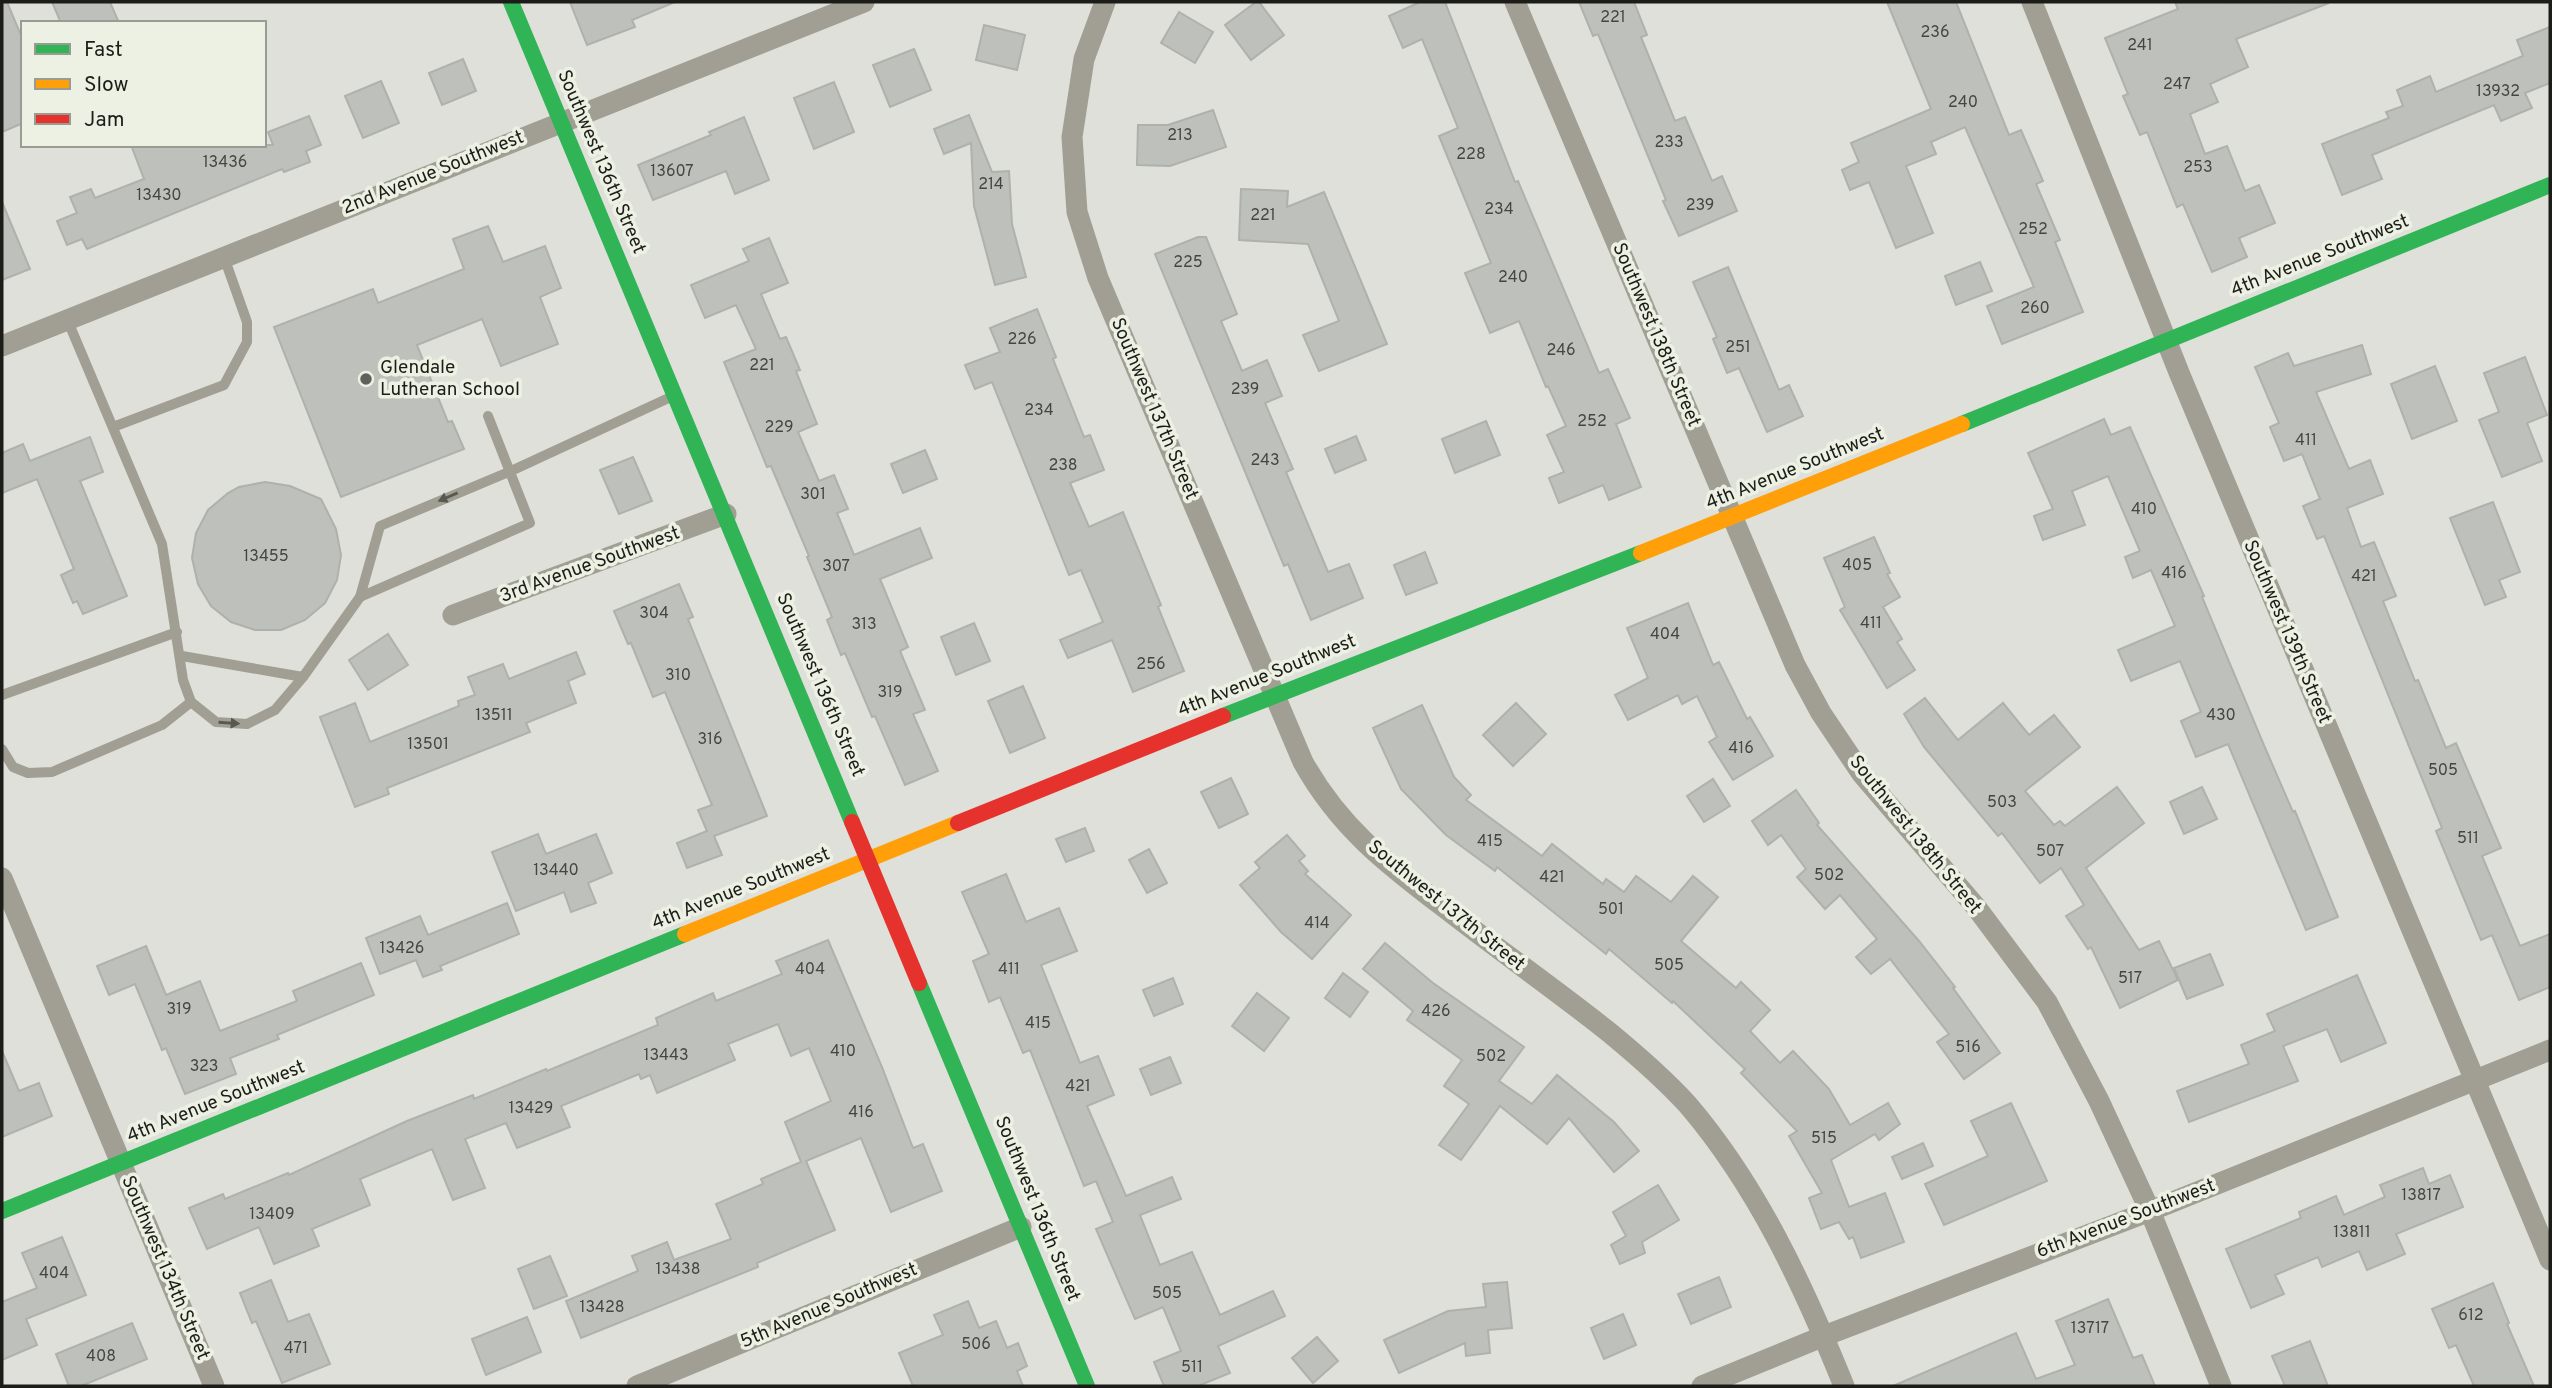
<svg xmlns="http://www.w3.org/2000/svg" width="2552" height="1388" font-family="Overpass,sans-serif">
<style>
.building{fill:#bec1bb;stroke:#aeb1ac;stroke-width:2}
.lines{fill:none;stroke-linecap:round;stroke-linejoin:round}
.lane{stroke:#a19f94;stroke-width:10}
.street{stroke:#a19f94;stroke-width:21}
.fast{stroke:#30b455;stroke-width:16}
.slow{stroke:#ff9f0a;stroke-width:16}
.jam{stroke:#e5322d;stroke-width:16}
.oneway{fill:#585850}
.poi-dot{fill:#60615c;stroke:#edf1e3;stroke-width:2.5}
.labels{text-anchor:middle;dominant-baseline:central;stroke-width:7;stroke-linejoin:round;paint-order:stroke}
.number-label{font-size:16px;fill:#444642}
.street-label{font-size:19px;fill:#1c1d19;stroke:#edf1e3}
.poi-label{font-size:19px;fill:#1c1d19;stroke:#edf1e3;text-anchor:start}
</style>
<rect width="100%" height="100%" fill="#dee0d9"/>
<g class="building">
<polygon points="2,2 7,2 23,40 23,123 2,132"/>
<polygon points="52,2 110,2 119,23 61,23"/>
<polygon points="570,2 675,2 632,20 635,27 587,45"/>
<polygon points="1256,2 1259,2 1284,35 1251,60 1225,25"/>
<polygon points="1420,2 1445,2 1515,182 1518,181 1599,373 1608,369 1630,418 1616,424 1641,487 1609,500 1603,485 1559,503 1549,478 1564,472 1547,435 1566,426 1548,386 1546,387 1519,321 1490,333 1465,273 1491,263 1439,136 1458,128 1422,39 1403,48 1389,16"/>
<polygon points="1579,2 1634,2 1647,35 1641,37 1675,121 1685,117 1712,181 1722,176 1737,211 1679,236 1663,201 1666,200 1598,34 1593,36"/>
<polygon points="1887,2 1956,2 2009,135 2021,130 2043,181 2036,184 2060,240 2055,242 2083,312 2002,344 1987,306 2034,287 1965,127 1931,142 1936,154 1906,166 1933,233 1896,248 1869,182 1850,190 1842,170 1859,162 1851,143 1931,109"/>
<polygon points="2175,2 2329,3 2236,39 2248,67 2210,84 2218,102 2190,114 2205,154 2227,146 2245,191 2259,185 2275,223 2239,238 2247,257 2212,272 2183,204 2177,207 2147,132 2140,135 2123,96 2128,94 2105,38 2178,9"/>
<polygon points="1179,12 1213,32 1195,63 1161,43"/>
<polygon points="984,25 1025,35 1017,70 976,60"/>
<polygon points="2550,27 2550,83 2525,93 2532,108 2501,121 2494,105 2372,155 2382,179 2342,195 2322,144 2389,118 2386,112 2403,106 2397,90 2430,76 2436,92 2523,56 2517,40"/>
<polygon points="914,49 931,90 890,107 873,65"/>
<polygon points="463,59 476,91 442,105 429,73"/>
<polygon points="381,81 399,123 363,138 345,96"/>
<polygon points="834,82 854,132 814,149 794,98"/>
<polygon points="1213,110 1226,147 1170,166 1137,165 1138,125 1168,125"/>
<polygon points="969,115 992,172 1009,171 1012,224 1026,277 995,285 974,206 971,143 944,154 934,129"/>
<polygon points="309,116 321,145 306,151 310,162 284,172 282,169 87,249 82,239 67,245 57,221 77,213 70,197 91,189 95,198 144,179 131,145 273,145 268,132"/>
<polygon points="744,117 769,180 735,194 726,171 653,200 638,165 711,135 709,132"/>
<polygon points="1241,189 1288,191 1287,207 1324,192 1387,344 1319,371 1303,335 1339,321 1308,244 1239,240"/>
<polygon points="2,202 30,269 2,280"/>
<polygon points="488,226 503,262 545,246 561,288 540,297 558,344 501,366 482,319 417,345 448,422 452,421 464,449 341,497 274,327 373,289 378,303 464,269 453,239"/>
<polygon points="1198,237 1206,237 1237,314 1221,321 1242,371 1267,360 1282,396 1265,403 1293,469 1286,472 1328,572 1349,564 1363,598 1311,620 1288,564 1284,566 1155,254"/>
<polygon points="769,238 788,283 761,294 780,339 786,337 800,370 796,371 817,424 798,432 819,481 834,475 848,509 837,513 854,555 920,528 932,558 880,579 908,647 900,651 925,710 913,714 938,771 905,785 875,716 872,717 845,653 841,655 827,620 832,617 807,557 809,556 771,466 767,467 724,362 756,349 736,305 705,318 691,285 749,261 743,249"/>
<polygon points="1980,262 1992,291 1956,305 1945,276"/>
<polygon points="1728,267 1779,390 1789,385 1803,416 1767,432 1739,368 1727,373 1713,339 1717,337 1693,282"/>
<polygon points="1037,309 1056,357 1053,359 1084,437 1090,435 1104,470 1070,483 1089,527 1123,512 1161,605 1158,607 1184,671 1133,692 1112,640 1068,658 1060,640 1103,622 1081,570 1069,575 992,382 975,389 965,365 1000,352 990,328"/>
<polygon points="2362,345 2371,374 2316,392 2349,469 2370,460 2383,494 2347,508 2361,547 2374,542 2396,596 2383,601 2415,681 2418,680 2446,748 2456,743 2501,848 2482,856 2520,946 2550,934 2550,987 2519,1000 2492,935 2481,940 2436,831 2442,828 2324,536 2317,539 2303,506 2320,499 2302,454 2284,461 2270,427 2279,423 2255,367 2288,353 2294,366"/>
<polygon points="2525,357 2547,415 2527,423 2542,461 2502,477 2479,420 2499,412 2484,373"/>
<polygon points="2435,366 2457,421 2412,439 2391,384"/>
<polygon points="2104,419 2111,435 2130,427 2204,596 2202,597 2263,743 2293,812 2295,811 2338,917 2306,930 2228,744 2196,757 2181,721 2201,712 2180,661 2131,681 2118,650 2175,626 2151,570 2133,578 2125,557 2140,551 2108,476 2072,491 2085,525 2043,540 2034,516 2053,509 2028,453"/>
<polygon points="1486,421 1500,455 1455,473 1442,439"/>
<polygon points="1356,436 1366,460 1335,473 1325,449"/>
<polygon points="90,437 103,472 80,481 127,596 83,614 77,601 73,603 61,575 74,569 37,479 2,493 2,453 23,444 30,461"/>
<polygon points="925,450 937,479 903,493 891,464"/>
<polygon points="633,457 652,501 619,514 600,470"/>
<polygon points="265,482 290,486 321,499 336,529 341,555 337,580 325,603 305,620 281,630 255,630 231,622 211,606 198,584 192,558 196,533 208,510 228,493 239,487"/>
<polygon points="2493,502 2520,572 2499,580 2506,597 2485,605 2450,518"/>
<polygon points="1874,537 1890,573 1887,574 1900,597 1883,607 1902,639 1897,642 1915,670 1887,688 1840,610 1845,607 1824,558"/>
<polygon points="1425,552 1437,583 1406,595 1394,565"/>
<polygon points="679,584 693,617 688,619 767,816 714,836 722,855 687,868 677,843 707,831 698,810 712,805 665,692 653,697 631,643 628,644 614,611"/>
<polygon points="1688,603 1713,665 1719,662 1747,719 1750,717 1773,756 1733,780 1709,742 1717,737 1697,696 1682,704 1678,695 1628,720 1615,695 1648,678 1627,628"/>
<polygon points="974,623 990,661 956,675 941,637"/>
<polygon points="388,634 408,665 368,690 349,660"/>
<polygon points="576,652 585,674 568,681 576,703 526,723 530,732 387,788 389,794 355,807 320,717 355,703 370,742 459,706 458,701 475,695 468,677 503,664 509,679"/>
<polygon points="1023,686 1045,738 1010,753 988,701"/>
<polygon points="1925,698 1958,740 2003,703 2029,735 2054,715 2080,747 2025,791 2054,825 2060,821 2065,826 2117,787 2144,823 2086,868 2139,950 2159,941 2178,980 2120,1008 2091,947 2088,949 2066,916 2084,905 2061,868 2040,883 2002,833 1998,836 1924,747 1904,714"/>
<polygon points="1516,703 1546,734 1513,766 1483,735"/>
<polygon points="1422,705 1454,777 1471,795 1466,800 1542,856 1552,844 1603,884 1606,879 1624,892 1636,876 1671,902 1693,876 1718,897 1681,941 1736,988 1741,982 1770,1010 1750,1031 1780,1063 1793,1051 1829,1089 1850,1125 1888,1103 1900,1124 1879,1140 1875,1134 1831,1160 1849,1207 1885,1193 1904,1242 1861,1258 1853,1237 1849,1239 1839,1222 1821,1229 1809,1198 1822,1193 1789,1136 1797,1131 1741,1073 1745,1069 1673,1001 1672,1003 1609,949 1606,954 1497,867 1495,871 1446,835 1401,789 1373,728"/>
<polygon points="1231,778 1248,814 1219,828 1201,792"/>
<polygon points="1713,779 1730,806 1704,822 1687,796"/>
<polygon points="2202,787 2217,819 2184,834 2170,802"/>
<polygon points="1796,790 1819,823 1817,825 1919,941 1955,987 1953,988 2000,1053 1964,1079 1937,1042 1949,1034 1890,959 1871,974 1856,957 1877,939 1840,895 1825,909 1797,877 1806,869 1781,835 1768,845 1752,821"/>
<polygon points="1085,828 1094,851 1066,862 1056,839"/>
<polygon points="538,834 546,854 596,834 612,873 588,883 596,903 571,912 564,892 516,911 492,852"/>
<polygon points="1287,835 1305,856 1299,861 1308,871 1305,874 1351,915 1312,959 1281,932 1240,885 1260,868 1255,862"/>
<polygon points="1149,849 1167,883 1147,893 1129,860"/>
<polygon points="1006,874 1026,922 1059,908 1077,951 1041,965 1080,1063 1098,1056 1114,1095 1087,1106 1126,1196 1172,1177 1181,1199 1140,1215 1160,1265 1192,1252 1220,1315 1273,1291 1285,1316 1218,1346 1230,1373 1198,1386 1164,1386 1154,1362 1181,1351 1163,1307 1135,1319 1096,1229 1113,1222 1096,1181 1084,1186 1030,1050 1023,1053 1000,997 989,1002 973,961 989,954 962,892"/>
<polygon points="507,903 519,934 440,966 442,970 423,977 416,960 380,974 366,938 420,916 428,935"/>
<polygon points="828,940 882,1067 913,1148 923,1144 942,1191 891,1212 861,1138 806,1161 835,1230 757,1263 758,1267 581,1338 566,1301 638,1271 632,1256 667,1242 674,1260 731,1239 716,1204 763,1184 761,1179 801,1162 785,1122 831,1101 809,1048 791,1056 778,1024 728,1044 735,1060 657,1093 650,1075 641,1079 639,1074 561,1106 570,1127 517,1148 506,1123 465,1139 485,1188 453,1200 432,1149 360,1179 370,1205 312,1229 319,1246 274,1264 259,1227 207,1249 189,1208 223,1194 225,1199 288,1173 289,1175 407,1121 473,1095 474,1099 546,1069 547,1071 658,1025 656,1018 713,993 716,1001 782,974 776,961"/>
<polygon points="1385,943 1433,983 1524,1047 1499,1081 1532,1104 1557,1075 1614,1122 1639,1151 1614,1172 1569,1118 1547,1144 1500,1106 1461,1160 1439,1145 1469,1104 1444,1086 1462,1060 1407,1020 1413,1011 1363,969"/>
<polygon points="146,946 166,995 200,981 220,1031 297,1001 293,991 361,963 374,995 277,1035 279,1039 230,1058 236,1074 185,1094 166,1048 162,1050 135,984 109,995 97,966"/>
<polygon points="2210,954 2223,985 2187,999 2174,968"/>
<polygon points="1343,973 1368,992 1350,1017 1325,998"/>
<polygon points="2357,975 2386,1043 2341,1062 2327,1029 2283,1046 2298,1081 2189,1122 2177,1091 2249,1064 2241,1045 2275,1031 2267,1014"/>
<polygon points="1173,978 1183,1004 1154,1016 1143,990"/>
<polygon points="1257,993 1289,1018 1264,1051 1232,1026"/>
<polygon points="2,1051 19,1091 39,1083 52,1116 2,1137"/>
<polygon points="1170,1057 1181,1083 1151,1095 1140,1069"/>
<polygon points="2011,1103 2047,1181 1944,1225 1925,1184 1988,1156 1971,1121"/>
<polygon points="1923,1143 1933,1166 1902,1179 1892,1157"/>
<polygon points="2423,1168 2429,1184 2450,1175 2463,1207 2396,1234 2405,1254 2367,1270 2359,1251 2322,1267 2318,1257 2275,1275 2284,1294 2251,1308 2226,1249 2301,1218 2299,1212 2336,1196 2344,1215 2385,1197 2380,1185"/>
<polygon points="1658,1185 1679,1220 1642,1242 1645,1253 1620,1264 1611,1245 1626,1236 1613,1212"/>
<polygon points="62,1237 86,1295 26,1319 37,1345 2,1360 2,1302 37,1288 22,1253"/>
<polygon points="550,1256 567,1296 534,1309 518,1269"/>
<polygon points="1719,1277 1731,1307 1691,1324 1678,1294"/>
<polygon points="271,1280 288,1322 309,1314 330,1364 282,1383 256,1321 252,1323 240,1293"/>
<polygon points="1507,1282 1512,1328 1488,1330 1490,1353 1466,1356 1465,1343 1399,1373 1384,1340 1448,1311 1486,1307 1483,1284"/>
<polygon points="2493,1283 2509,1323 2507,1324 2534,1386 2474,1386 2456,1345 2449,1348 2432,1309"/>
<polygon points="2108,1299 2133,1358 2142,1355 2155,1386 1893,1386 2016,1333 2036,1379 2075,1365 2056,1321"/>
<polygon points="968,1301 979,1328 996,1321 1007,1348 1018,1343 1027,1366 1017,1371 1023,1386 913,1386 899,1353 943,1335 934,1315"/>
<polygon points="1623,1314 1636,1345 1604,1359 1591,1328"/>
<polygon points="527,1317 541,1352 486,1375 472,1339"/>
<polygon points="132,1323 147,1359 81,1386 69,1386 56,1354"/>
<polygon points="1317,1337 1338,1361 1313,1383 1292,1358"/>
<polygon points="2310,1341 2328,1386 2285,1386 2272,1356"/>
</g>
<g class="lines">
<g class="lane">
<polyline points="67,319 162,544 183,680 191,702 216,722 247,724 275,710 303,677 360,597"/>
<polyline points="488,416 530,523 360,597 380,526 511,471 673,396"/>
<polyline points="113,427 224,385 247,342 247,322 224,257"/>
<polyline points="182,656 303,677"/>
<polyline points="2,695 177,632"/>
<polyline points="2,749 13,767 28,773 52,772 162,725 191,702"/>
</g>
<g class="street">
<path d="M1105 2 1084 59 1072 137 1077 212 1098 278 1303 762C1339 827 1387 864 1445 908 1500 951 1556 990 1610 1033 1633 1052 1668 1083 1688 1105 1758 1187 1804 1287 1844 1386"/>
<polyline points="1515,2 1795,665 1821,713 1862,774 1976,907 2047,1002 2099,1101 2150,1211 2221,1386"/>
<polyline points="2032,2 2180,375 2550,1260"/>
<polyline points="2,346 864,2"/>
<polyline points="453,615 726,514"/>
<polyline points="2,878 214,1386"/>
<polyline points="637,1386 1021,1227"/>
<polyline points="1702,1386 1824,1336 2150,1211 2550,1050"/>
</g>
<g class="fast">
<polyline points="511,2 852,822"/>
<polyline points="1962,424 2550,185"/>
<polyline points="1223,716 1641,553"/>
<polyline points="919,983 1087,1386"/>
<polyline points="2,1211 685,934"/>
</g>
<g class="slow">
<polyline points="1641,553 1962,424"/>
<polyline points="685,934 958,823"/>
</g>
<g class="jam">
<polyline points="852,822 919,983"/>
<polyline points="958,823 1223,716"/>
</g>
</g>
<defs><path id="oneway-solid" d="M-6-.8H1V-3.2L6.5 0L1 3.2V.8H-6Z" transform="scale(1.75)"/></defs>
<g class="oneway">
<use href="#oneway-solid" transform="translate(448 497) rotate(157)"/>
<use href="#oneway-solid" transform="translate(229 723) rotate(4)"/>
</g>
<circle class="poi-dot" cx="366" cy="379" r="7"/>
<g class="labels">
<g class="number-label">
<text x="1613" y="18">221</text>
<text x="1935" y="33">236</text>
<text x="2140" y="46">241</text>
<text x="2177" y="85">247</text>
<text x="2498" y="92">13932</text>
<text x="1963" y="103">240</text>
<text x="1180" y="136">213</text>
<text x="1669" y="143">233</text>
<text x="1471" y="155">228</text>
<text x="225" y="163">13436</text>
<text x="2198" y="168">253</text>
<text x="672" y="172">13607</text>
<text x="991" y="185">214</text>
<text x="159" y="196">13430</text>
<text x="1700" y="206">239</text>
<text x="1499" y="210">234</text>
<text x="1263" y="216">221</text>
<text x="2033" y="230">252</text>
<text x="1188" y="263">225</text>
<text x="1513" y="278">240</text>
<text x="2035" y="309">260</text>
<text x="1022" y="340">226</text>
<text x="1738" y="348">251</text>
<text x="1561" y="351">246</text>
<text x="762" y="366">221</text>
<text x="1245" y="390">239</text>
<text x="1039" y="411">234</text>
<text x="1592" y="422">252</text>
<text x="779" y="428">229</text>
<text x="2306" y="441">411</text>
<text x="1265" y="461">243</text>
<text x="1063" y="466">238</text>
<text x="813" y="495">301</text>
<text x="2144" y="510">410</text>
<text x="266" y="557">13455</text>
<text x="1857" y="566">405</text>
<text x="836" y="567">307</text>
<text x="2174" y="574">416</text>
<text x="2364" y="577">421</text>
<text x="654" y="614">304</text>
<text x="1871" y="624">411</text>
<text x="864" y="625">313</text>
<text x="1665" y="635">404</text>
<text x="1151" y="665">256</text>
<text x="678" y="676">310</text>
<text x="890" y="693">319</text>
<text x="494" y="716">13511</text>
<text x="2221" y="716">430</text>
<text x="710" y="740">316</text>
<text x="428" y="745">13501</text>
<text x="1741" y="749">416</text>
<text x="2443" y="771">505</text>
<text x="2002" y="803">503</text>
<text x="2468" y="839">511</text>
<text x="1490" y="842">415</text>
<text x="2050" y="852">507</text>
<text x="556" y="871">13440</text>
<text x="1829" y="876">502</text>
<text x="1552" y="878">421</text>
<text x="1611" y="910">501</text>
<text x="1317" y="924">414</text>
<text x="402" y="949">13426</text>
<text x="1669" y="966">505</text>
<text x="810" y="970">404</text>
<text x="1009" y="970">411</text>
<text x="2130" y="979">517</text>
<text x="179" y="1010">319</text>
<text x="1436" y="1012">426</text>
<text x="1038" y="1024">415</text>
<text x="1968" y="1048">516</text>
<text x="843" y="1052">410</text>
<text x="666" y="1056">13443</text>
<text x="1491" y="1057">502</text>
<text x="204" y="1067">323</text>
<text x="1078" y="1087">421</text>
<text x="531" y="1109">13429</text>
<text x="861" y="1113">416</text>
<text x="1824" y="1139">515</text>
<text x="2421" y="1196">13817</text>
<text x="272" y="1215">13409</text>
<text x="2352" y="1233">13811</text>
<text x="678" y="1270">13438</text>
<text x="54" y="1274">404</text>
<text x="1167" y="1294">505</text>
<text x="602" y="1308">13428</text>
<text x="2471" y="1316">612</text>
<text x="2090" y="1329">13717</text>
<text x="976" y="1345">506</text>
<text x="296" y="1349">471</text>
<text x="101" y="1357">408</text>
<text x="1192" y="1368">511</text>
</g>
<g class="street-label">
<text transform="translate(601 162) rotate(67)">Southwest 136th Street</text>
<text transform="translate(433 173) rotate(-22)">2nd Avenue Southwest</text>
<text transform="translate(2320 256) rotate(-22)">4th Avenue Southwest</text>
<text transform="translate(1656 335) rotate(67)">Southwest 138th Street</text>
<text transform="translate(1154 409) rotate(67)">Southwest 137th Street</text>
<text transform="translate(1795 469) rotate(-22)">4th Avenue Southwest</text>
<text transform="translate(590 565) rotate(-20)">3rd Avenue Southwest</text>
<text transform="translate(2287 632) rotate(67)">Southwest 139th Street</text>
<text transform="translate(1267 676) rotate(-22)">4th Avenue Southwest</text>
<text transform="translate(820 685) rotate(67)">Southwest 136th Street</text>
<text transform="translate(1915 835) rotate(51)">Southwest 138th Street</text>
<text transform="translate(741 889) rotate(-22)">4th Avenue Southwest</text>
<text transform="translate(1446 906) rotate(39)">Southwest 137th Street</text>
<text transform="translate(216 1102) rotate(-22)">4th Avenue Southwest</text>
<text transform="translate(1037 1209) rotate(68)">Southwest 136th Street</text>
<text transform="translate(2126 1219) rotate(-21)">6th Avenue Southwest</text>
<text transform="translate(165 1268) rotate(67)">Southwest 134th Street</text>
<text transform="translate(829 1306) rotate(-23)">5th Avenue Southwest</text>
</g>
<g class="poi-label">
<text x="380" y="368">Glendale<tspan x="380" dy="22">Lutheran School</tspan></text>
</g>
</g>
<rect width="2552" height="1388" fill="none" stroke="#1c1d19" stroke-width="7"/>
<rect x="21" y="21" width="245" height="126" fill="#edf1e3" stroke="#999c92" stroke-width="2"/>
<rect x="35" y="44" width="35" height="10" fill="#30b455" stroke="#999c92" stroke-width="2"/>
<text x="84" y="56" font-size="21" fill="#1c1d19">Fast</text>
<rect x="35" y="79" width="35" height="10" fill="#ff9f0a" stroke="#999c92" stroke-width="2"/>
<text x="84" y="91" font-size="21" fill="#1c1d19">Slow</text>
<rect x="35" y="114" width="35" height="10" fill="#e5322d" stroke="#999c92" stroke-width="2"/>
<text x="84" y="126" font-size="21" fill="#1c1d19">Jam</text>
</svg>
